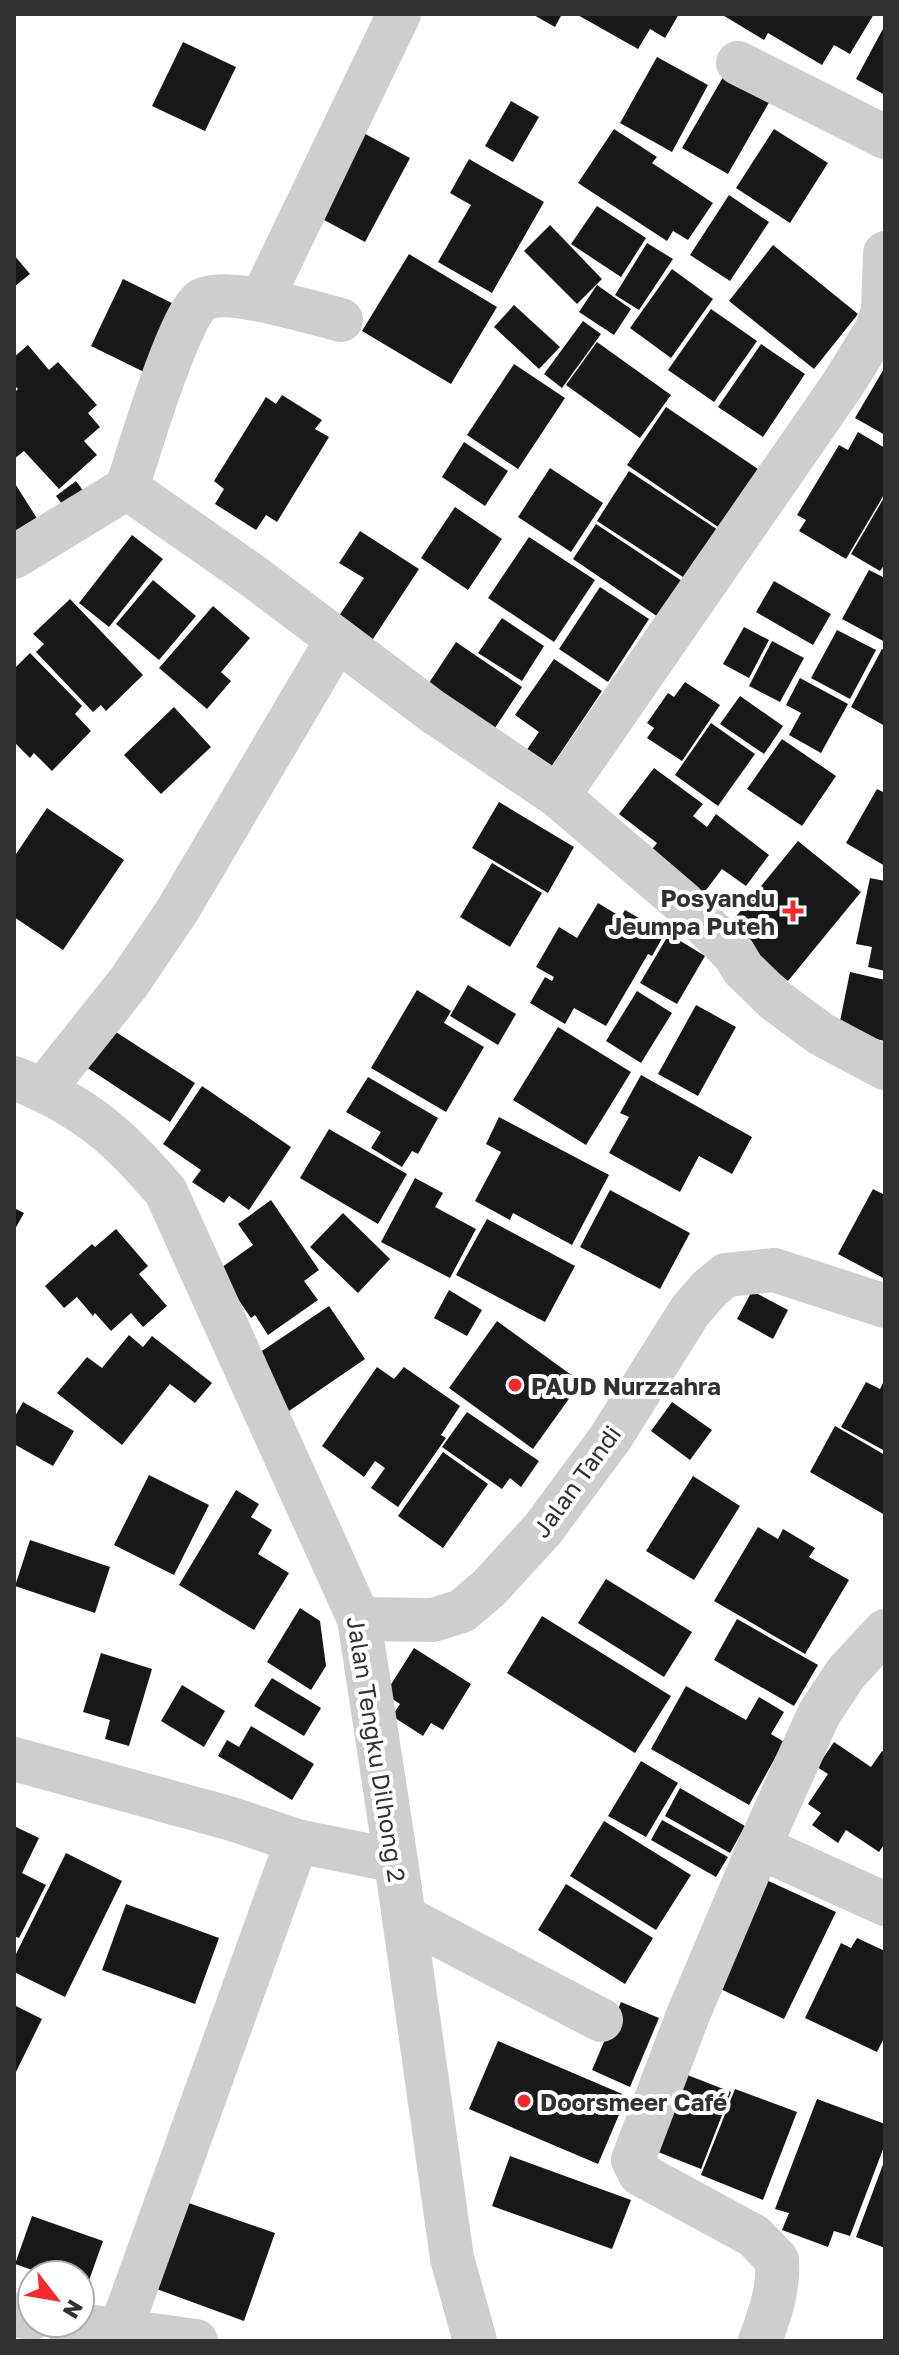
<svg xmlns="http://www.w3.org/2000/svg" width="899" height="2355" font-family="'Golos Text',sans-serif">
<style>
.building{fill:#181818}
.lines{fill:none;stroke-linecap:round;stroke-linejoin:round}
.minor{stroke:#cecece;stroke-width:44}
.tertiary{stroke:#cecece;stroke-width:44}
.poi-dot{fill:#f2292d;stroke:#fff;stroke-width:3}
.labels{text-anchor:middle;dominant-baseline:central;stroke-width:8;stroke-linejoin:round;paint-order:stroke}
.poi-label{font-size:24px;font-weight:bold;fill:#313131;stroke:#fff;text-anchor:start}
.street-label{font-size:24px;fill:#313131;stroke:#fff}
</style>
<rect width="100%" height="100%" fill="#fff"/>
<g class="building">
<polygon points="532,14 562,14 555,27"/>
<polygon points="576,14 679,14 665,38 650,29 638,49"/>
<polygon points="721,14 874,14 850,54 834,45 822,65 768,33 764,40"/>
<polygon points="885,25 885,95 856,79"/>
<polygon points="183,42 236,67 205,131 152,106"/>
<polygon points="657,57 708,85 672,152 620,123"/>
<polygon points="726,72 771,99 728,174 682,148"/>
<polygon points="511,101 539,117 513,162 485,146"/>
<polygon points="614,129 657,157 652,163 713,203 688,240 673,231 667,241 578,183"/>
<polygon points="774,129 828,163 790,223 736,188"/>
<polygon points="358,130 410,158 365,242 313,214"/>
<polygon points="469,159 544,202 492,293 438,262 471,205 450,193"/>
<polygon points="729,195 769,222 730,281 690,255"/>
<polygon points="597,206 646,238 621,277 571,244"/>
<polygon points="550,225 602,279 577,304 524,251"/>
<polygon points="647,243 673,259 639,310 615,295"/>
<polygon points="773,245 858,314 814,369 729,301"/>
<polygon points="409,254 497,307 451,384 362,331"/>
<polygon points="14,255 30,274 14,287"/>
<polygon points="672,269 713,299 671,358 630,328"/>
<polygon points="123,279 176,305 144,372 91,346"/>
<polygon points="597,285 631,309 614,335 579,312"/>
<polygon points="514,305 560,347 539,369 494,327"/>
<polygon points="711,309 757,341 714,402 668,370"/>
<polygon points="583,321 601,334 562,388 544,374"/>
<polygon points="597,342 671,395 640,438 566,385"/>
<polygon points="761,344 805,374 763,437 718,407"/>
<polygon points="28,345 49,370 58,362 97,405 88,413 100,427 84,441 97,455 59,489 24,451 14,459 14,393 18,389 14,385 14,357"/>
<polygon points="514,364 565,398 518,469 467,435"/>
<polygon points="885,367 885,435 855,418"/>
<polygon points="282,395 322,420 315,429 329,437 277,522 266,515 256,530 215,504 224,489 214,481 266,397 276,404"/>
<polygon points="666,407 761,471 721,529 627,465"/>
<polygon points="858,432 885,448 885,493 846,559 799,531 806,520 797,515 839,445 848,450"/>
<polygon points="464,442 508,471 485,506 442,477"/>
<polygon points="550,468 603,503 571,552 518,517"/>
<polygon points="629,471 718,530 686,579 597,521"/>
<polygon points="76,481 90,500 71,516 56,496"/>
<polygon points="14,482 45,531 14,550"/>
<polygon points="885,496 885,564 880,571 851,554"/>
<polygon points="455,507 502,539 468,590 421,558"/>
<polygon points="596,524 685,583 661,619 573,559"/>
<polygon points="360,531 419,569 371,642 337,619 364,578 339,563"/>
<polygon points="132,535 163,559 109,627 79,603"/>
<polygon points="529,537 595,580 554,642 488,598"/>
<polygon points="869,570 885,578 885,642 842,619"/>
<polygon points="153,580 196,616 159,660 116,624"/>
<polygon points="774,581 831,614 813,645 756,612"/>
<polygon points="600,587 649,619 608,682 559,649"/>
<polygon points="70,599 143,675 106,711 101,705 93,712 36,652 44,644 33,634"/>
<polygon points="213,606 250,638 221,672 231,681 207,709 159,668"/>
<polygon points="502,618 544,646 522,681 478,653"/>
<polygon points="744,627 769,640 749,678 723,664"/>
<polygon points="837,630 876,650 850,699 811,678"/>
<polygon points="772,641 804,658 780,702 749,686"/>
<polygon points="456,642 522,687 487,740 421,695"/>
<polygon points="882,649 885,650 885,726 851,707"/>
<polygon points="30,653 82,706 75,714 91,731 52,771 34,753 30,758 14,742 14,669"/>
<polygon points="554,659 602,691 547,773 522,757 539,732 515,715"/>
<polygon points="800,678 848,704 821,753 789,735 801,713 786,705"/>
<polygon points="685,682 720,705 682,761 647,738 654,728 647,723 668,693 674,697"/>
<polygon points="740,696 783,726 764,754 720,724"/>
<polygon points="174,707 211,747 161,794 124,755"/>
<polygon points="711,723 755,754 718,806 675,775"/>
<polygon points="782,739 836,776 802,826 747,789"/>
<polygon points="654,768 703,804 693,816 707,827 716,814 769,855 746,886 722,869 700,898 646,857 657,843 619,814"/>
<polygon points="877,789 885,793 885,866 846,843"/>
<polygon points="499,802 574,847 548,893 472,848"/>
<polygon points="47,808 124,860 63,950 14,917 14,857"/>
<polygon points="798,841 861,892 788,981 725,930"/>
<polygon points="492,863 542,893 510,947 460,917"/>
<polygon points="870,878 885,881 885,971 868,967 872,947 856,944"/>
<polygon points="598,903 621,917 625,910 665,933 652,956 648,954 606,1026 574,1008 565,1024 530,1003 545,977 552,981 554,977 536,967 559,927 577,938"/>
<polygon points="669,934 705,956 677,1004 640,983"/>
<polygon points="850,972 885,980 885,1041 838,1031"/>
<polygon points="468,985 516,1014 498,1045 450,1016"/>
<polygon points="417,990 451,1011 444,1023 484,1047 446,1112 371,1068"/>
<polygon points="637,991 672,1013 641,1063 606,1041"/>
<polygon points="696,1005 736,1027 698,1096 658,1074"/>
<polygon points="105,1025 195,1083 170,1122 80,1063"/>
<polygon points="558,1027 631,1072 586,1145 513,1100"/>
<polygon points="641,1075 752,1137 732,1174 699,1156 680,1192 609,1153 629,1117 620,1113"/>
<polygon points="368,1077 438,1118 418,1154 412,1151 402,1167 371,1148 381,1132 346,1112"/>
<polygon points="202,1086 291,1147 249,1210 229,1196 224,1203 192,1182 201,1170 163,1144"/>
<polygon points="499,1117 609,1175 572,1245 513,1213 510,1220 475,1201 501,1152 486,1144"/>
<polygon points="329,1129 407,1174 378,1224 300,1178"/>
<polygon points="415,1178 443,1193 435,1207 476,1229 450,1278 381,1242"/>
<polygon points="873,1189 885,1195 885,1279 838,1254"/>
<polygon points="610,1190 690,1233 660,1289 580,1247"/>
<polygon points="271,1200 319,1270 304,1281 318,1300 268,1335 255,1315 251,1318 218,1270 253,1245 238,1224"/>
<polygon points="14,1208 24,1213 14,1231"/>
<polygon points="343,1213 390,1259 358,1293 310,1247"/>
<polygon points="487,1219 575,1266 545,1322 456,1275"/>
<polygon points="116,1229 148,1266 139,1274 167,1306 143,1327 131,1313 111,1331 95,1313 93,1316 77,1297 64,1308 45,1286 92,1244 95,1247"/>
<polygon points="449,1290 482,1310 467,1336 434,1318"/>
<polygon points="752,1291 788,1310 773,1339 737,1319"/>
<polygon points="329,1306 365,1359 289,1411 253,1357"/>
<polygon points="497,1321 581,1382 533,1449 449,1388"/>
<polygon points="129,1335 143,1347 152,1336 212,1383 195,1403 170,1384 122,1445 57,1393 87,1357 102,1368"/>
<polygon points="377,1367 394,1379 404,1367 460,1406 441,1435 446,1438 398,1507 371,1488 385,1468 375,1461 364,1477 322,1446"/>
<polygon points="885,1379 885,1451 841,1427 866,1382 880,1389"/>
<polygon points="23,1402 74,1431 53,1466 14,1444 14,1418"/>
<polygon points="672,1402 712,1430 690,1460 651,1431"/>
<polygon points="467,1412 539,1461 521,1487 510,1478 502,1489 442,1447"/>
<polygon points="835,1426 885,1455 885,1515 810,1472"/>
<polygon points="443,1452 488,1484 443,1548 398,1516"/>
<polygon points="149,1475 209,1505 174,1575 114,1545"/>
<polygon points="693,1476 740,1506 694,1580 646,1551"/>
<polygon points="236,1490 259,1504 251,1517 272,1530 258,1554 289,1573 254,1630 179,1585"/>
<polygon points="758,1527 778,1539 783,1529 815,1548 809,1557 849,1580 805,1654 714,1601"/>
<polygon points="30,1540 110,1567 95,1613 15,1586"/>
<polygon points="606,1579 692,1632 664,1677 578,1623"/>
<polygon points="300,1608 320,1621 326,1666 311,1690 267,1662"/>
<polygon points="542,1616 671,1696 635,1753 507,1673"/>
<polygon points="737,1619 818,1665 794,1706 714,1660"/>
<polygon points="414,1648 471,1684 443,1730 431,1723 423,1736 392,1716 400,1704 385,1694"/>
<polygon points="101,1653 152,1669 129,1746 105,1739 110,1720 83,1712"/>
<polygon points="272,1678 321,1708 304,1736 254,1706"/>
<polygon points="182,1685 225,1711 204,1747 161,1721"/>
<polygon points="686,1686 746,1720 759,1697 784,1712 771,1734 784,1742 749,1805 651,1749"/>
<polygon points="251,1726 314,1764 292,1800 218,1756 227,1740 239,1747"/>
<polygon points="834,1742 871,1767 882,1751 885,1753 885,1843 879,1852 846,1830 838,1843 812,1825 821,1813 808,1804 828,1774 817,1767"/>
<polygon points="641,1761 678,1783 646,1837 608,1816"/>
<polygon points="680,1788 745,1826 730,1853 665,1816"/>
<polygon points="662,1820 728,1857 716,1877 651,1840"/>
<polygon points="604,1821 691,1875 656,1930 570,1876"/>
<polygon points="14,1826 39,1838 22,1873 46,1885 19,1938 14,1936"/>
<polygon points="66,1853 122,1881 65,1997 14,1972 14,1958"/>
<polygon points="762,1878 836,1912 784,2019 712,1985"/>
<polygon points="566,1884 653,1938 625,1984 538,1930"/>
<polygon points="126,1904 219,1938 195,2004 102,1970"/>
<polygon points="857,1938 885,1951 885,2036 877,2052 805,2018 841,1943 851,1948"/>
<polygon points="621,2002 659,2018 630,2087 592,2070"/>
<polygon points="14,2005 42,2019 14,2076"/>
<polygon points="498,2041 627,2096 598,2164 469,2109"/>
<polygon points="672,2069 731,2092 701,2169 643,2146"/>
<polygon points="735,2089 797,2112 763,2200 701,2175"/>
<polygon points="817,2099 885,2124 885,2144 850,2236 834,2231 828,2247 782,2230 789,2213 775,2209"/>
<polygon points="510,2156 631,2200 612,2249 492,2206"/>
<polygon points="885,2159 885,2248 856,2237"/>
<polygon points="183,2201 275,2233 244,2321 151,2287"/>
<polygon points="32,2216 103,2241 86,2289 80,2287 80,2275 47,2275 15,2264"/>
</g>
<g class="lines">
<g class="minor">
<polyline points="738,63 885,137"/>
<polyline points="885,253 883,311 877,329 843,384 558,796 683,903 734,954 743,969 775,1000 821,1034 885,1068"/>
<polyline points="262,299 399,14"/>
<path d="M127 488C137 457 180 312 202 300 226 286 314 313 341 320"/>
<polyline points="14,557 127,488 253,576 432,711 558,796"/>
<polyline points="43,1090 129,982 177,911 337,640"/>
<polyline points="359,1619 433,1620 462,1611 489,1588 543,1529 611,1437 690,1311 710,1288 726,1275 774,1270 885,1306"/>
<polyline points="14,1759 232,1819 297,1841 396,1861"/>
<polyline points="759,1847 885,1904"/>
<polyline points="404,1917 601,2020"/>
<polyline points="14,2315 32,2318"/>
<polyline points="65,2323 196,2341"/>
<polyline points="120,2331 297,1841"/>
<path d="M760 2341C770 2314 779 2289 777 2260L754 2236 640 2174 633 2160 688 2015 759 1847 819 1714 846 1673 885 1631"/>
</g>
<path class="tertiary" d="M14 1078C83 1105 119 1136 166 1192L359 1619 396 1861 452 2258 475 2341"/>
</g>
<g class="poi-dot">
<path d="M789 899h8v8h8v8h-8v8h-8v-8h-8v-8h8z"/>
<circle cx="515" cy="1385" r="8"/>
<circle cx="524" cy="2101" r="8"/>
</g>
<g class="labels">
<g class="poi-label">
<text x="775" y="897" text-anchor="end">Posyandu<tspan x="775" dy="28">Jeumpa Puteh</tspan></text>
<text x="531" y="1385">PAUD Nurzzahra</text>
<text x="540" y="2101">Doorsmeer Café</text>
</g>
<g class="street-label">
<text transform="translate(576 1481) rotate(-54)">Jalan Tandi</text>
<text transform="translate(377 1749) rotate(81)">Jalan Tengku Dilhong 2</text>
</g>
</g>
<rect width="899" height="2355" fill="none" stroke="#313131" stroke-width="32"/>
<g transform="translate(56 2299) rotate(121)"><circle r="38" fill="#ffffff" stroke="#adadad" stroke-width="2"/>
<path d="M0-6L14 30L0 20L-14 30Z" fill="#f2292d"/>
<text y="-12" font-size="22" font-weight="bold" text-anchor="middle" fill="#313131">N</text>
</g>
</svg>
